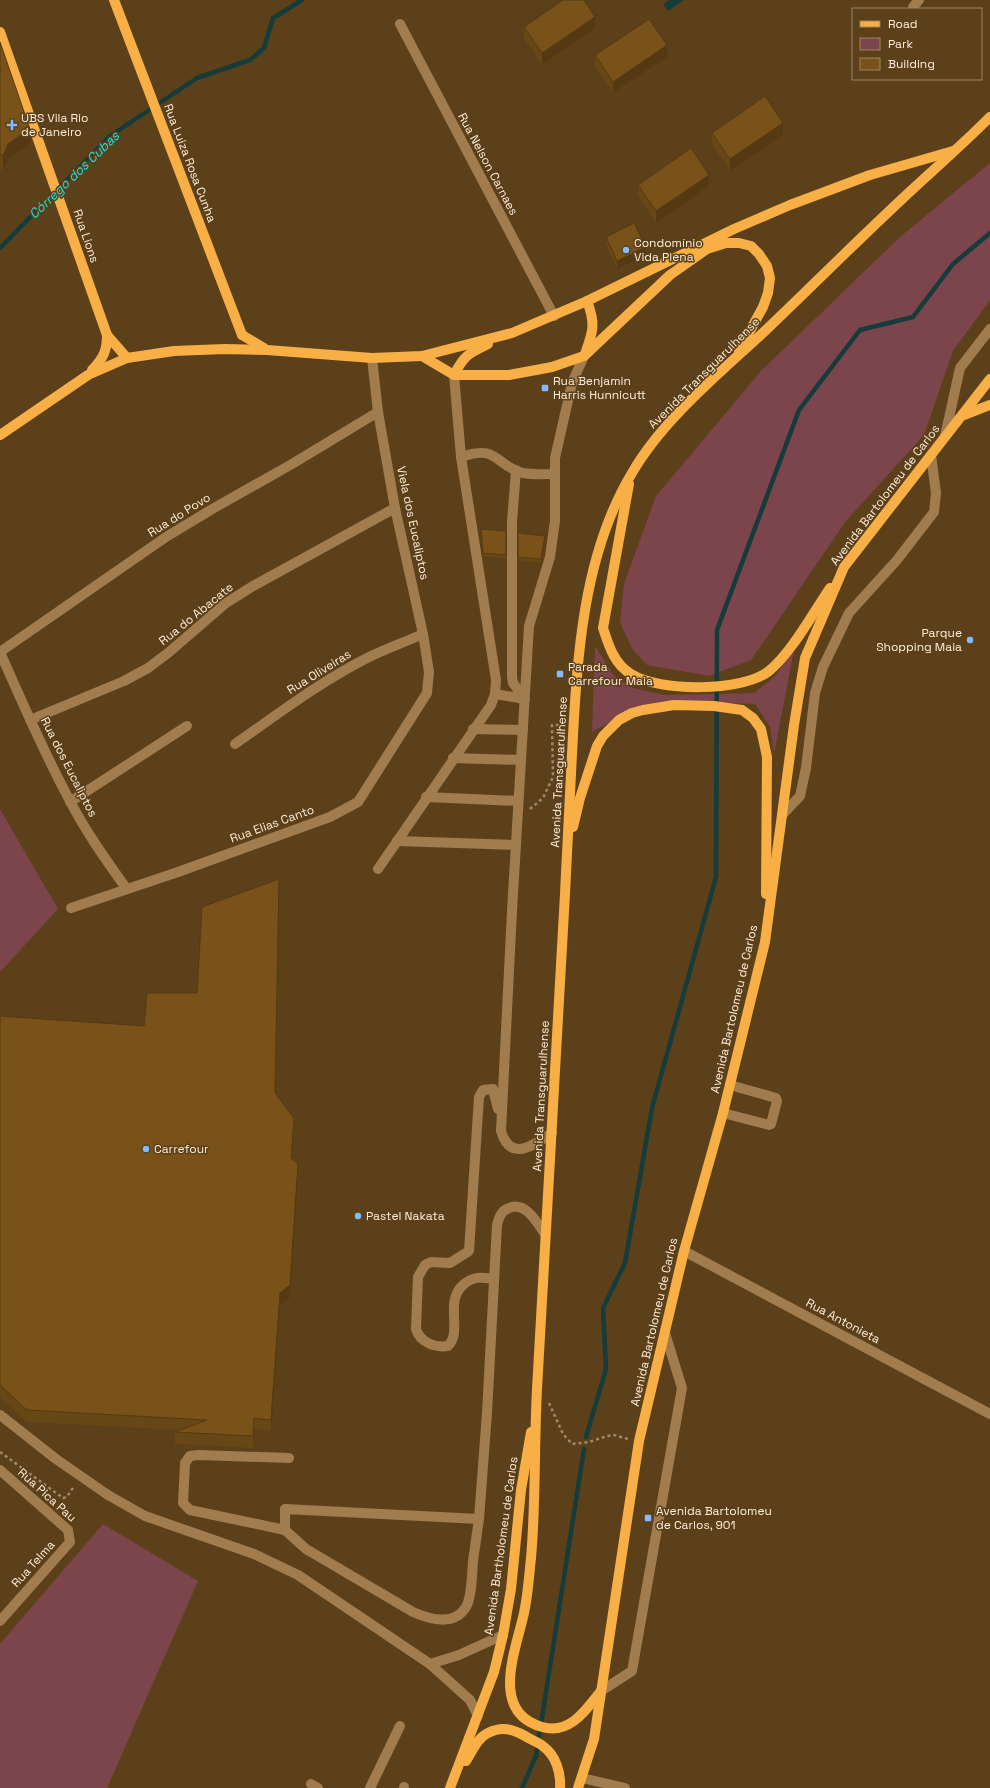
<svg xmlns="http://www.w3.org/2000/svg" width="990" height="1788" font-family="'Space Grotesk',sans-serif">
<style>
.green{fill:#7c444b}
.water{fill:#153c3b}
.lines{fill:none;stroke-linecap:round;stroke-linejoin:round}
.stream{stroke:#153c3b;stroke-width:4.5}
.path{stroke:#9f896a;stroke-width:2.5;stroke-dasharray:3 3;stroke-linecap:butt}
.minor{stroke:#a07c4e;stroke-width:10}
.major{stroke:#f7af46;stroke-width:10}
.wall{fill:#684716}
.shaded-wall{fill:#553912}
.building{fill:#795219;stroke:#553912}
.poi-dot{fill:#85bbfb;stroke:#5b401a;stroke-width:1.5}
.labels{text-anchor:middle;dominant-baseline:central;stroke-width:3;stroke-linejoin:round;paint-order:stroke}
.poi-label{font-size:12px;fill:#feedd9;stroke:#5b401a;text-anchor:start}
.street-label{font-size:12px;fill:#feedd9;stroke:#5b401a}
.water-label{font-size:13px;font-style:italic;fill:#13e3e0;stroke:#5b401a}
</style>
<rect width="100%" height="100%" fill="#5b401a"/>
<g class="green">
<polygon points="990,163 990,300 953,351 924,435 846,521 751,660 709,676 647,665 633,650 620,623 624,584 656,496 761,371 901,236"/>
<polygon points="595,646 614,676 633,688 664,695 754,693 774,677 794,650 774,754 770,727 755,704 665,701 639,706 592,732"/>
<polygon points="0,809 58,909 0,972"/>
<polygon points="103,1524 198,1581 107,1788 0,1788 0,1644"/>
</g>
<polygon class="water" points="669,0 684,0 668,11 663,4"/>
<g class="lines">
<g class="stream">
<polyline points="0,248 110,136 197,78 250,60 264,48 273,18 302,0"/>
<polyline points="586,1437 606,1369 603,1308 625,1263 652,1108 716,877 717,630 799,410 860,330 913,317 953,264 990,233"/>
<polyline points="522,1788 536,1756 584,1449"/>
</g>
<g class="path">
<polyline points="530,809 543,798 553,777 552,725 562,725"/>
<polyline points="549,1403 563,1434 572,1444 589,1442 607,1436 614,1435 628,1439"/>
<polyline points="0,1452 63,1498 67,1497 74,1486"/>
</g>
<g class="minor">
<polyline points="913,7 919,0"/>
<polyline points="400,24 554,316"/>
<polyline points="945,436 960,368 990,329"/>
<path d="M461 457C499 444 494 465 523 473 533 475 544 474 555 474"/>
<polyline points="495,694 525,699 513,683 512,677 512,522 516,470"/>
<polyline points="30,720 124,681 148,668 168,653 226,603 253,586 395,508"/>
<polyline points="473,729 523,730"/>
<path d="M235 744C278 714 320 682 367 658 385 649 405 642 423 634"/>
<polyline points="453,758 521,760"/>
<polyline points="426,797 518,801"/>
<polyline points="70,802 187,726"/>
<polyline points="782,815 800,796 806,768 815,693 823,667 849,613 897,560 934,512 936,493 931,455"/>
<polyline points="397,841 516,845"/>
<polyline points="378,869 491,705 495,694 496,680 461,457 454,375"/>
<path d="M126 888C106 860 86 832 70 801 44 753 22 702 0 652L166 537 214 508 292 464 378 412"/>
<polyline points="71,908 178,872 330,817 358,802 427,693 429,672 423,634 395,508 378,412 372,358"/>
<polyline points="723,1113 769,1125 771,1124 777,1101 776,1098 730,1085"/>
<path d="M552 1133C534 1145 510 1163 501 1131L512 911 529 626 550 557 555 521V458L572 383 584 356"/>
<polyline points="684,1251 990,1414"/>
<path d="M494 1279C481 1277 473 1276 463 1285 444 1302 463 1331 448 1346 434 1348 420 1342 416 1329L418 1277 425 1265 431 1262 450 1263 469 1251 479 1097 483 1090 493 1089 498 1109"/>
<polyline points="0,1415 56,1459 108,1495 145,1516 254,1554 298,1575 430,1664 470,1700 478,1716"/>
<polyline points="0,1470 68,1530 70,1542 0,1621"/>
<path d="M479 1519C477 1533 475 1547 473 1561 472 1573 472 1597 466 1607 454 1627 429 1619 413 1612L306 1549 285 1530V1509L479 1519 487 1413 497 1225C499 1217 501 1211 509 1208 526 1201 537 1223 545 1234"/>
<polyline points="285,1530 190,1510 183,1503 185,1463 190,1456 199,1455 289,1458"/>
<polyline points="430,1664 459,1655 503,1635"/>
<polyline points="601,1691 632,1671 682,1388 665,1333"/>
<polyline points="582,1778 625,1788"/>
<polyline points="311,1784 318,1788"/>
<polyline points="370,1788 400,1726"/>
<polyline points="404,1788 404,1787"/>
</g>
<g class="major">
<polyline points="114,0 242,335"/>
<polyline points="0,32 107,335 127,358"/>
<polyline points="242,335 264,348"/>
<path d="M585 354C593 332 596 324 587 301"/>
<polyline points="422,356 454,375 509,375 552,367 584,356 670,275 707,249 726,243 739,243 751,246 759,254 767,266 770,278 768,293 763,307 739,351"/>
<path d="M92 370C103 359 107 351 107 335"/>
<path d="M454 375C464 355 469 353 488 344"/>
<polyline points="964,415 990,405"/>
<polyline points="0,435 88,375 127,358 174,351 225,349 267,350 372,358 422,356 512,333 587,301 734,229 790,205 870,175 953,151"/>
<path d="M629 484 603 628C609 646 614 664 631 674 659 692 743 692 769 671 792 652 813 613 830 588"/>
<polyline points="573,827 580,798 597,746 603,736 619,720 632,713 643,710 674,705 714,706 742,710 753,718 761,729 767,757 766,894"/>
<path d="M601 1691C586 1710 570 1735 542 1727 489 1712 516 1650 524 1613 528 1595 529 1576 531 1558 536 1502 534 1445 537 1389 546 1224 556 1059 565 894 567 847 570 800 572 754 577 660 582 556 632 473 663 419 721 372 766 330 811 287 855 243 901 200 931 172 961 146 990 117"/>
<path d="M466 1761C472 1752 477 1738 488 1733 502 1726 512 1729 525 1736 531 1740 539 1742 544 1747 556 1756 561 1773 560 1788"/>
<polyline points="450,1788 494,1672 503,1635 511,1589 521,1490 531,1432"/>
<polyline points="578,1788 594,1739 639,1441 684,1251 723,1113 765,942 794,725 805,658 844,567 990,379"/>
</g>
</g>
<g class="wall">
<polygon points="524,27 595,28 542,65 524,38"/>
<polygon points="0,42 30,144 8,159 3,171 0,169"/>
<polygon points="595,55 667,57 613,93 595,67"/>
<polygon points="712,133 783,134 730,171 712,144"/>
<polygon points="638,185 709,186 656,223 638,196"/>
<polygon points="606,237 646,255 617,269 606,245"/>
<polygon points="481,529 506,531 506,559 483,556"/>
<polygon points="518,533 545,540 541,563 518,560"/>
<polygon points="0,1016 275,1093 294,1130 292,1158 298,1175 290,1297 280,1305 271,1432 254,1429 253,1448 175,1444 175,1432 180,1430 27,1422 0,1397"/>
</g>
<g class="shaded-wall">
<polygon points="595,17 595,28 542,65 542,53"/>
<polygon points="667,45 667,57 613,93 613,82"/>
<polygon points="783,123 783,134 730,171 730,159"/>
<polygon points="30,129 30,144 8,159 3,171 3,156 8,144"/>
<polygon points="709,175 709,186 656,223 656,211"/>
<polygon points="646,247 646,255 617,269 617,261"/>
<polygon points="545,536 545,540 541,563 541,559"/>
<polygon points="294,1118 294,1130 291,1169 291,1158"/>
<polygon points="298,1164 298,1175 290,1297 280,1305 271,1432 271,1420 280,1293"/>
<polygon points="254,1418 254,1429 253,1448 253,1436"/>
</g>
<g class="building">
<polygon points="563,0 584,0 595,17 542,53 524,27"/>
<polygon points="649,19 667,45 613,82 595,55"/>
<polygon points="0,42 30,129 8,144 3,156 0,154"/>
<polygon points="765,96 783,123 730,159 712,133"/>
<polygon points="691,148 709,175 656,211 638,185"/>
<polygon points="634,223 646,247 617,261 606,237"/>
<polygon points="481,529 506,531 506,555 483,553"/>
<polygon points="518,533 545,536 541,559 518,557"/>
<polygon points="279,879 275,1093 294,1118 291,1158 298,1164 290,1285 280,1293 271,1420 254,1418 253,1436 175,1432 207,1420 27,1410 0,1385 0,1016 144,1026 147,993 197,993 202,907"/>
</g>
<g class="poi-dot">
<path d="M10 119h4v4h4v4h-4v4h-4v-4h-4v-4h4z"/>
<circle cx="626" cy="250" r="4"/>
<rect x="541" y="384" width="8" height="8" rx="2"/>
<circle cx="970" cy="640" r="4"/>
<rect x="556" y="670" width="8" height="8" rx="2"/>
<circle cx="146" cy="1149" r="4"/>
<circle cx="358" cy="1216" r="4"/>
<rect x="644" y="1514" width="8" height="8" rx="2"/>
</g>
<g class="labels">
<g class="poi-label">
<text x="21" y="118">UBS Vila Rio<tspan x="21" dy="14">de Janeiro</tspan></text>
<text x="634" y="243">Condomínio<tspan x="634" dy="14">Vida Plena</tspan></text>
<text x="553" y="381">Rua Benjamin<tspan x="553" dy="14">Harris Hunnicutt</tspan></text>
<text x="962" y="633" text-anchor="end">Parque<tspan x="962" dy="14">Shopping Maia</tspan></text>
<text x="568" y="667">Parada<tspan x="568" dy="14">Carrefour Maia</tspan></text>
<text x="154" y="1149">Carrefour</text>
<text x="366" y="1216">Pastel Nakata</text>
<text x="656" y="1511">Avenida Bartolomeu<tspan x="656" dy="14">de Carlos, 901</tspan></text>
</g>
<g class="street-label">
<text transform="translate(190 163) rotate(69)">Rua Luiza Rosa Cunha</text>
<text transform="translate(488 164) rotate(62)">Rua Nelson Carnaes</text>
<text transform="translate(86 236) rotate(71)">Rua Lions</text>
<text transform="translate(704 373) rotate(-45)">Avenida Transguarulhense</text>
<text transform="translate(885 495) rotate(-53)">Avenida Bartolomeu de Carlos</text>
<text transform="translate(179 515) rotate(-32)">Rua do Povo</text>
<text transform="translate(413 523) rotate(78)">Viela dos Eucaliptos</text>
<text transform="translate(196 614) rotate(-39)">Rua do Abacate</text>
<text transform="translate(319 672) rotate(-32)">Rua Oliveiras</text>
<text transform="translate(69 767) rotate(63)">Rua dos Eucaliptos</text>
<text transform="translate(559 772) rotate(-87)">Avenida Transguarulhense</text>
<text transform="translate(272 824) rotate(-20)">Rua Elias Canto</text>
<text transform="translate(734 1009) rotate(-77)">Avenida Bartolomeu de Carlos</text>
<text transform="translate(541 1096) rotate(-87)">Avenida Transguarulhense</text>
<text transform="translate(843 1321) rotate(28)">Rua Antonieta</text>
<text transform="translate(654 1322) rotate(-77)">Avenida Bartolomeu de Carlos</text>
<text transform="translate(47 1495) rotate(42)">Rua Pica Pau</text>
<text transform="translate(501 1546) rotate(-82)">Avenida Bartholomeu de Carlos</text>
<text transform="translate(33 1564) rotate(-48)">Rua Telma</text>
</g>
<g class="water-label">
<text transform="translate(74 175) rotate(-44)">Córrego dos Cubas</text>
</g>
</g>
<rect x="852" y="8" width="130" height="72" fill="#5b401a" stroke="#9c8566"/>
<rect x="860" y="21" width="20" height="6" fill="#f7af46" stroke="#9c8566"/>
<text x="888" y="28" font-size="12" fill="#feedd9">Road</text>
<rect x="860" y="38" width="20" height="12" fill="#7c444b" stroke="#9c8566"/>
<text x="888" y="48" font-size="12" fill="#feedd9">Park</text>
<rect x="860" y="58" width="20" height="12" fill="#795219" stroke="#9c8566"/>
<text x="888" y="68" font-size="12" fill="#feedd9">Building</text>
</svg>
